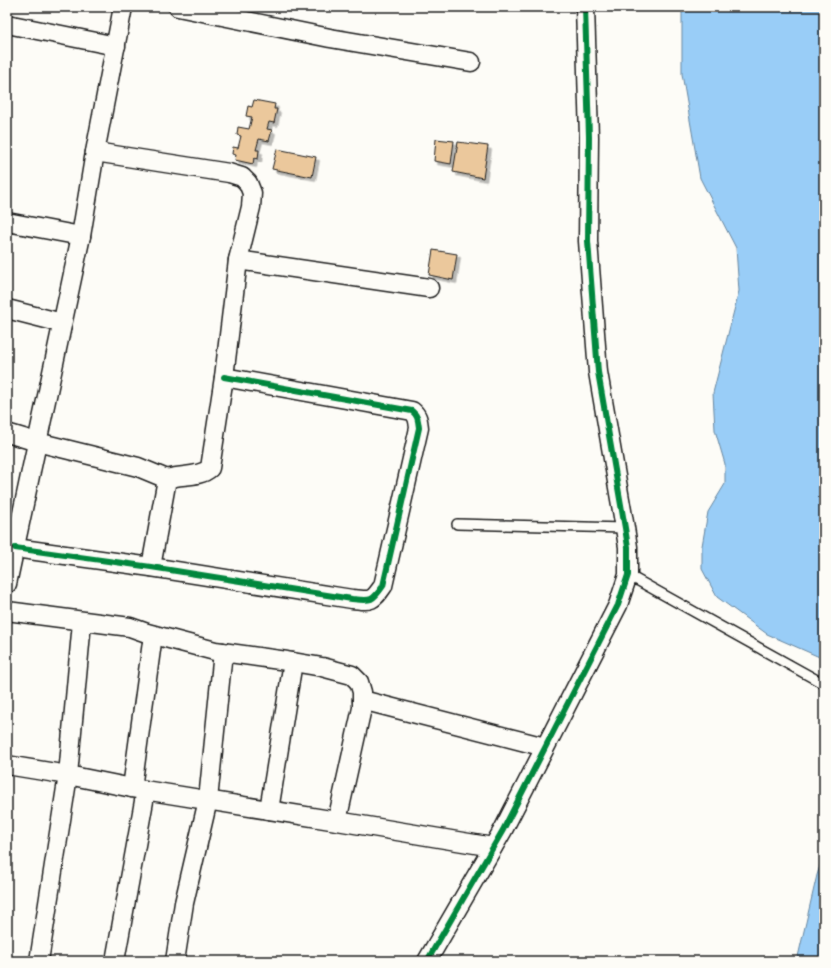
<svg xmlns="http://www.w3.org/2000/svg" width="831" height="968" font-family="Sriracha,sans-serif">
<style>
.water{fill:#99cdf7;stroke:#67869f}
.building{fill:#ebc89c;stroke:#1c1c1c;filter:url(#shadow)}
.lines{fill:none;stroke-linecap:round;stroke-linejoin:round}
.service-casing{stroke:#1c1c1c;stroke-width:12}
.minor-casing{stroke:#1c1c1c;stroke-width:21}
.service{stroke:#fdfcf7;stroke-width:9}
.minor{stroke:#fdfcf7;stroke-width:18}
.cycleway-casing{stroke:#fdfcf7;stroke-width:8}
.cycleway{stroke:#00873e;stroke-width:6}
</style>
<defs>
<filter id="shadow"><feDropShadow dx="3.5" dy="3.5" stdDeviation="0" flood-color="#0004"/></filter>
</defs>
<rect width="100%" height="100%" fill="#fdfcf7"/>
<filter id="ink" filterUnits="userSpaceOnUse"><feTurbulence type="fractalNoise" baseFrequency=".025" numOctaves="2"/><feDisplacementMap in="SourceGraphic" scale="8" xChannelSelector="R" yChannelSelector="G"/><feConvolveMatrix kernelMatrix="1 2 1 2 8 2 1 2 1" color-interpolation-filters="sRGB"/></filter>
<g filter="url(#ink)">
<g class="water">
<polygon points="682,7 824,7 824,659 767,634 717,597 702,569 702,546 708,512 725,484 725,464 715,430 713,393 739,291 736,248 700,178 682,74"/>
<polygon points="824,854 824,961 797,961 817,875"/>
</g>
<g class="building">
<polygon points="254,100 275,104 274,109 277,109 274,123 269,122 267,129 272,130 269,141 259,139 256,150 259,150 258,159 254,158 253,164 235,160 236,155 232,154 233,147 238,148 241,136 237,135 238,127 249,129 252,117 246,116 248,106 252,107"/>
<polygon points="436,139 454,141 451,164 434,161"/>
<polygon points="458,142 488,146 483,178 453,172"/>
<polygon points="277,149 316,157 312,177 272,169"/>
<polygon points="433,250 457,254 453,280 429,275"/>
</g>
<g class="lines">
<g class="service-casing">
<g id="service">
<polyline points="457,524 625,528"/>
<polyline points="628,575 824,684"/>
</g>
</g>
<g class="minor-casing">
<g id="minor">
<polyline points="178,7 330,38 471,62"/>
<polyline points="7,24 116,46"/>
<path d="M95 152 229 173 242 177 248 183 252 193 251 207 238 260 224 377 210 468C199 478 181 474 167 479L151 567"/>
<polyline points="7,222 81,236"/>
<polyline points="238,260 429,288"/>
<polyline points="7,309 62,323"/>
<polyline points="7,433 37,442 138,467 167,479"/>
<path d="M15 548 151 567 352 599C371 601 372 602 383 586L419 428C418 420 418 416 412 411L224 377"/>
<polyline points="7,584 81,236 95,152 123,7"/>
<polyline points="7,611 130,627 147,633 215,651 287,661 322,667 352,675 359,682 362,692 362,708 337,821"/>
<polyline points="362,700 545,747"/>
<polyline points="7,765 68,775 132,788 337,821 493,847"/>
<polyline points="132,788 153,635"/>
<polyline points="269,810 293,662"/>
<polyline points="39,961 68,775 82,622"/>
<polyline points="115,961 146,790"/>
<polyline points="175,961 184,903 208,800 223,652"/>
<polyline points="427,961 503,830 618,605 628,575 628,547 625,528 598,372 588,241 589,137 585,7"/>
</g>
</g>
<use href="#service" class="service"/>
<use href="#minor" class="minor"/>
<g class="cycleway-casing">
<g id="cycleway">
<path d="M15 548 151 567 352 599C371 601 372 602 383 586L419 428C418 420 418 416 412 411L224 377"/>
<polyline points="427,961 503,830 618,605 628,575 628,547 625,528 598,372 588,241 589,137 585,7"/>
</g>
</g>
<use href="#cycleway" class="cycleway"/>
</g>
</g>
<rect width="831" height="968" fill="none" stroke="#fdfcf7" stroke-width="24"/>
<rect x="12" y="12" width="807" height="944" fill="none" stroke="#1c1c1c" stroke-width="1.5" filter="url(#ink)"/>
</svg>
